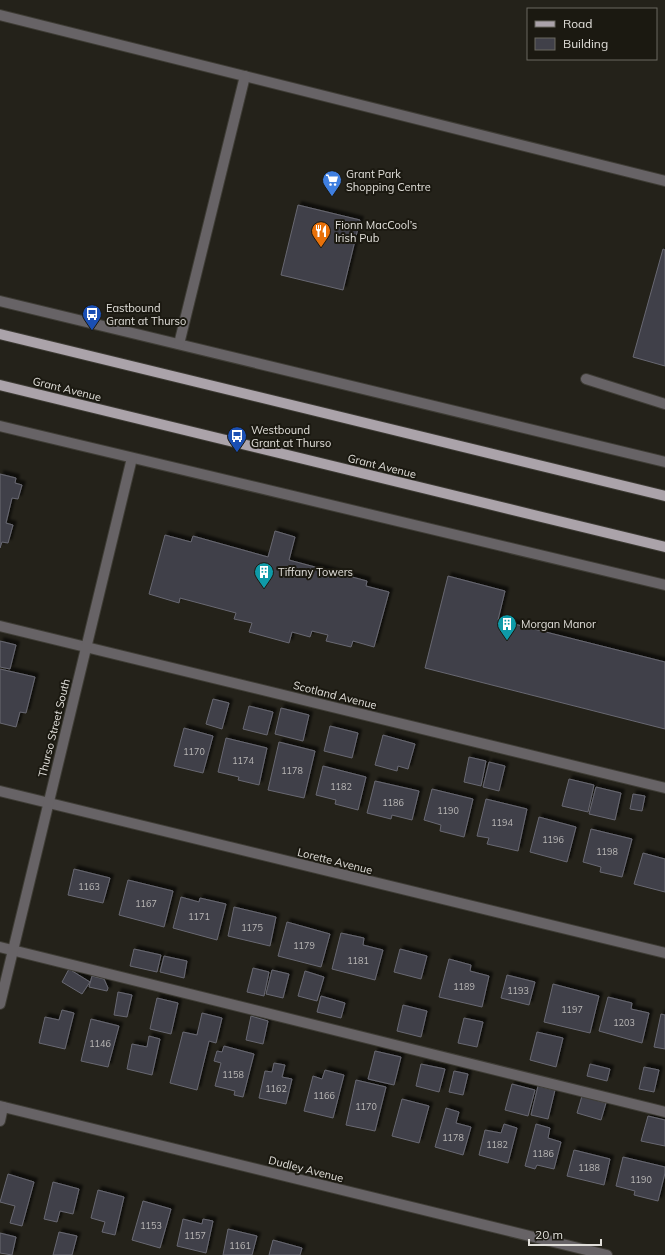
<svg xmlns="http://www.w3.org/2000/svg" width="665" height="1255" font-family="Mulish,sans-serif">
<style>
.building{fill:#404049;stroke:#686872;filter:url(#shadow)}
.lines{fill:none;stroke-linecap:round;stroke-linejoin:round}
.minor-casing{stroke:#3e3c35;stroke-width:12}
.major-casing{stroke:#3e3c35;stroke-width:12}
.minor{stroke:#676366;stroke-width:10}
.major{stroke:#aba3aa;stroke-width:10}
.labels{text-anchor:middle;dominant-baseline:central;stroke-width:4;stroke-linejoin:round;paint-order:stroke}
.number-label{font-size:9px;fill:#b9b7b6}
.poi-label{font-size:11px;fill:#e1dfda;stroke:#1b1911;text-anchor:start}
.street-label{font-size:11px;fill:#e1dfda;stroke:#1b1911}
</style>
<defs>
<filter id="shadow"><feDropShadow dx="3.5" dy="-3.5" stdDeviation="1" flood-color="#0009"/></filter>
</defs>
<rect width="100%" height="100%" fill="#24221a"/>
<g class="building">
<polygon points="298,205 360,220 343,290 281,275"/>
<polygon points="663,249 665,250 665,366 633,357"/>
<polygon points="0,474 16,478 15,483 22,485 18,499 12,498 6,523 13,525 8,543 2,542 0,548"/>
<polygon points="275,531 295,537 289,560 367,581 366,586 389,592 374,647 353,641 351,647 326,641 328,635 312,631 310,637 292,632 289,643 249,632 252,623 234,619 236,613 180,598 179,603 149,594 165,535 191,542 193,536 268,557"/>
<polygon points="448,576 505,591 498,620 665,662 665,729 425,668"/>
<polygon points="0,641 16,645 10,669 0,667"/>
<polygon points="0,669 35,677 26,713 20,712 16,727 0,723"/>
<polygon points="213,699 229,703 222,729 206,724"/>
<polygon points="249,706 273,712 267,735 243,729"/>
<polygon points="281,708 309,715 303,741 275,734"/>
<polygon points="330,726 358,733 352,758 324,751"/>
<polygon points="184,728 213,736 203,773 174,766"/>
<polygon points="383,735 415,744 408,769 398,766 397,771 375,765"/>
<polygon points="226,738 267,748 259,785 238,780 239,777 218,772"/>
<polygon points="279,742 315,751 304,798 268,790"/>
<polygon points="469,757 486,761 481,786 464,782"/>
<polygon points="489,762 505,766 499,791 483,787"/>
<polygon points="323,766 366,777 358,810 335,804 336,800 316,795"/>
<polygon points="569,779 594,785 588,812 562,806"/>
<polygon points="375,781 419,791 412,820 392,815 391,819 367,813"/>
<polygon points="596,787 621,793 615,820 589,814"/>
<polygon points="432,789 473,799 464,837 440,831 441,825 424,820"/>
<polygon points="633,794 645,796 642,811 630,809"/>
<polygon points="486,799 527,809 518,851 487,844 489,838 477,836"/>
<polygon points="539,817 576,827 567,862 530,852"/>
<polygon points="591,829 632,839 622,877 600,872 601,867 583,862"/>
<polygon points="643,853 665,859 665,892 634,884"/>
<polygon points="74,869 110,878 103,903 68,895"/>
<polygon points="128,880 173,891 164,927 119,915"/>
<polygon points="181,897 199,902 200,898 226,904 217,940 173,928"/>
<polygon points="234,907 276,917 270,946 228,936"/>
<polygon points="287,922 330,934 321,967 278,956"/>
<polygon points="341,933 364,938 363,945 383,950 375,980 332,969"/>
<polygon points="134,949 161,955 157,972 130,966"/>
<polygon points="400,949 427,956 421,979 394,972"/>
<polygon points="164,956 187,961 184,978 160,972"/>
<polygon points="449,959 471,965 470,971 489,976 482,1007 439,997"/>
<polygon points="253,968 269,972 264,996 247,992"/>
<polygon points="69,969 90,982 82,994 62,982"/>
<polygon points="272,970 289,974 283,998 266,994"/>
<polygon points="305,971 324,977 317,1001 298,996"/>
<polygon points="507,975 535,982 529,1005 501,998"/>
<polygon points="92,976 104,979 108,988 107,991 89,987"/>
<polygon points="553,984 599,996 590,1033 544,1022"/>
<polygon points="118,992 132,995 127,1017 114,1015"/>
<polygon points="321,996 345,1003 341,1018 317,1012"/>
<polygon points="608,997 632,1003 631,1009 649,1013 642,1043 599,1031"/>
<polygon points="157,998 178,1003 171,1034 150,1029"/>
<polygon points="403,1005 427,1011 421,1037 397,1031"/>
<polygon points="62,1010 74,1013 65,1049 39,1043 45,1017 59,1020"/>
<polygon points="202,1013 222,1018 216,1043 209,1041 197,1090 170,1083 183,1032 197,1035"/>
<polygon points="661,1014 665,1015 665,1049 654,1047"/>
<polygon points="251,1016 268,1021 263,1044 246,1040"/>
<polygon points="464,1018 483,1022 477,1047 458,1043"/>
<polygon points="91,1019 119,1026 108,1067 81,1061"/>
<polygon points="537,1032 563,1038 556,1067 530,1060"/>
<polygon points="149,1036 160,1039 152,1075 127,1069 132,1044 147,1047"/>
<polygon points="224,1046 254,1054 243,1097 234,1095 235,1091 215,1086 221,1063 214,1061 217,1051 222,1052"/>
<polygon points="375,1051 401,1057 394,1085 368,1079"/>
<polygon points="274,1063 285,1065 282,1077 292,1079 286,1104 259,1098 265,1071 272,1072"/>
<polygon points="421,1064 445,1069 439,1092 416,1086"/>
<polygon points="590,1064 610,1069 607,1081 587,1076"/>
<polygon points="644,1067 659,1070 654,1092 639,1089"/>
<polygon points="325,1070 344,1075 333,1118 304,1111 313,1076 322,1079"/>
<polygon points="454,1071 468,1074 463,1095 449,1092"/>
<polygon points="356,1080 386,1087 375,1131 346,1125"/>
<polygon points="512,1084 535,1090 528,1116 505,1110"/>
<polygon points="538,1086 555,1090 548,1119 531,1115"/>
<polygon points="582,1096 606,1103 601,1120 577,1113"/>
<polygon points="402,1099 429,1106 419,1143 392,1136"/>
<polygon points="446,1108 459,1112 456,1123 471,1127 463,1155 435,1147"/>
<polygon points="648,1116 665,1120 665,1146 641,1141"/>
<polygon points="504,1124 517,1128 508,1163 479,1155 485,1130 501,1133"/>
<polygon points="536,1124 550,1128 548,1138 561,1142 554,1169 537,1165 535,1169 525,1166"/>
<polygon points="574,1150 610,1159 604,1185 567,1176"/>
<polygon points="623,1157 665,1167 665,1173 658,1201 634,1195 635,1191 616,1186"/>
<polygon points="8,1174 34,1182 22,1226 10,1223 15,1206 0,1202"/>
<polygon points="53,1182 79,1189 73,1214 60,1211 57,1222 44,1219"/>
<polygon points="98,1190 124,1197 115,1235 102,1232 105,1222 91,1218"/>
<polygon points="143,1201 171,1209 160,1248 132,1240"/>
<polygon points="183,1219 202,1224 203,1219 213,1221 206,1253 177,1246"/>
<polygon points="228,1229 257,1236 252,1255 223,1255"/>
<polygon points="59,1232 77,1236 72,1255 53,1255"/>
<polygon points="0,1233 16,1237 12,1255 0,1253"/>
<polygon points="273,1240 302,1248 300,1255 269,1255"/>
</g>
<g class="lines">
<g class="minor-casing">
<g id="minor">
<polyline points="0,15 665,181"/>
<polyline points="0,301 665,462"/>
<polyline points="179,344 245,76"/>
<polyline points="586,379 665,404"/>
<polyline points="0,426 665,585"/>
<polyline points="0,626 665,788"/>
<polyline points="0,791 665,953"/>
<polyline points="0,947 665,1112"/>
<polyline points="0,1004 132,458"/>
<polyline points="0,1106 607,1255"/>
<polyline points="0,1121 3,1107"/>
</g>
</g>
<g class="major-casing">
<g id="major">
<polyline points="0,334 665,496"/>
<polyline points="0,385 665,547"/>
</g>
</g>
<use href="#minor" class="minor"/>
<use href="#major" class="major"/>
</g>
<defs>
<g id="supermarket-pin" transform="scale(1)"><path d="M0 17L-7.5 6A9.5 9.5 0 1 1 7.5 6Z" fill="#3f7fe0" stroke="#1b1911"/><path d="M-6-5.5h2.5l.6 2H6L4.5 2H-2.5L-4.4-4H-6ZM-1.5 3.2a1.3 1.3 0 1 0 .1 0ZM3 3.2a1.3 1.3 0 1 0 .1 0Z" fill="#fff"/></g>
<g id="restaurant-pin" transform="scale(1)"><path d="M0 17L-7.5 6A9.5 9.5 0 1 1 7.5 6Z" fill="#e8710a" stroke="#1b1911"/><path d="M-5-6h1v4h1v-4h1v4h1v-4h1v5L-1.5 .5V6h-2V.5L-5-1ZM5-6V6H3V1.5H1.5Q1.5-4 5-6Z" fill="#fff"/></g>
<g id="bus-pin" transform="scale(1)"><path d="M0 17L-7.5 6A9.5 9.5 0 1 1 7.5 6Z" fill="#1a4fb4" stroke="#1b1911"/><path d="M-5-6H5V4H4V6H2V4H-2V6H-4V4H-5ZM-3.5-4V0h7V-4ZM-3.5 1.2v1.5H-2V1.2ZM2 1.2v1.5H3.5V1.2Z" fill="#fff"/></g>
<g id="building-pin" transform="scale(1)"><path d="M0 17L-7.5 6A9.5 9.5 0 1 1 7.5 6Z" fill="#0f9aa8" stroke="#1b1911"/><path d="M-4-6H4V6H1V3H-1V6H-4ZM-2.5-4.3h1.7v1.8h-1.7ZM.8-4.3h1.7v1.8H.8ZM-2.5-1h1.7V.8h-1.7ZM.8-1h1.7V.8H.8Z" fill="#fff"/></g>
</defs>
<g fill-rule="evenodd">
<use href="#supermarket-pin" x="332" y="180"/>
<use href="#restaurant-pin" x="321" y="231"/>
<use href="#bus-pin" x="92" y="314"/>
<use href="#bus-pin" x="237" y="436"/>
<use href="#building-pin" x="264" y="572"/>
<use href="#building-pin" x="507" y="624"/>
</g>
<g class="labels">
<g class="number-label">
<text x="194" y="751">1170</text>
<text x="243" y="760">1174</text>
<text x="292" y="770">1178</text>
<text x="341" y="786">1182</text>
<text x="393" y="802">1186</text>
<text x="448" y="810">1190</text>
<text x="502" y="822">1194</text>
<text x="553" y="839">1196</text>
<text x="607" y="851">1198</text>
<text x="89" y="886">1163</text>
<text x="146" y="903">1167</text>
<text x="199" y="916">1171</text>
<text x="252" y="927">1175</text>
<text x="304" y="945">1179</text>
<text x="358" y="960">1181</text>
<text x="464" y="986">1189</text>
<text x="518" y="990">1193</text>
<text x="572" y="1009">1197</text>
<text x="624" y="1022">1203</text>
<text x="100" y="1043">1146</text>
<text x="233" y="1074">1158</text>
<text x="276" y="1088">1162</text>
<text x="324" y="1095">1166</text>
<text x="366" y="1106">1170</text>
<text x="453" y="1137">1178</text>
<text x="497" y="1144">1182</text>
<text x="543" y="1153">1186</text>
<text x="589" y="1167">1188</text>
<text x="641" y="1179">1190</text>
<text x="151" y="1225">1153</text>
<text x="195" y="1235">1157</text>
<text x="240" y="1245">1161</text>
</g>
<g class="poi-label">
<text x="346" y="174">Grant Park<tspan x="346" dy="13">Shopping Centre</tspan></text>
<text x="335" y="225">Fionn MacCool’s<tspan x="335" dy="13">Irish Pub</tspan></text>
<text x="106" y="308">Eastbound<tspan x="106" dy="13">Grant at Thurso</tspan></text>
<text x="251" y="430">Westbound<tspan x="251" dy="13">Grant at Thurso</tspan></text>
<text x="278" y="572">Tiffany Towers</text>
<text x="521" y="624">Morgan Manor</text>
</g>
<g class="street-label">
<text transform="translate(67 389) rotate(14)">Grant Avenue</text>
<text transform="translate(382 466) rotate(14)">Grant Avenue</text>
<text transform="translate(335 695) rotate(14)">Scotland Avenue</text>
<text transform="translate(54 728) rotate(-76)">Thurso Street South</text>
<text transform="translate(335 861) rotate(14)">Lorette Avenue</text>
<text transform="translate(306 1169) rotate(14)">Dudley Avenue</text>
</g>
</g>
<rect x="527" y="8" width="130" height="52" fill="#1b1911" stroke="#6a6861"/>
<rect x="535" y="21" width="20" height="6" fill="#aba3aa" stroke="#6a6861"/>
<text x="563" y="28" font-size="12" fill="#e1dfda">Road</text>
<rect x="535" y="38" width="20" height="12" fill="#404049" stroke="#6a6861"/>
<text x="563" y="48" font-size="12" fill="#e1dfda">Building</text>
<path d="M529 1239v6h72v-6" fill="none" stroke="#e1dfda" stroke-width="2"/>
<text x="535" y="1239" font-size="12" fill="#e1dfda" stroke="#1b1911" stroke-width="3" paint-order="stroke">20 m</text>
</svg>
